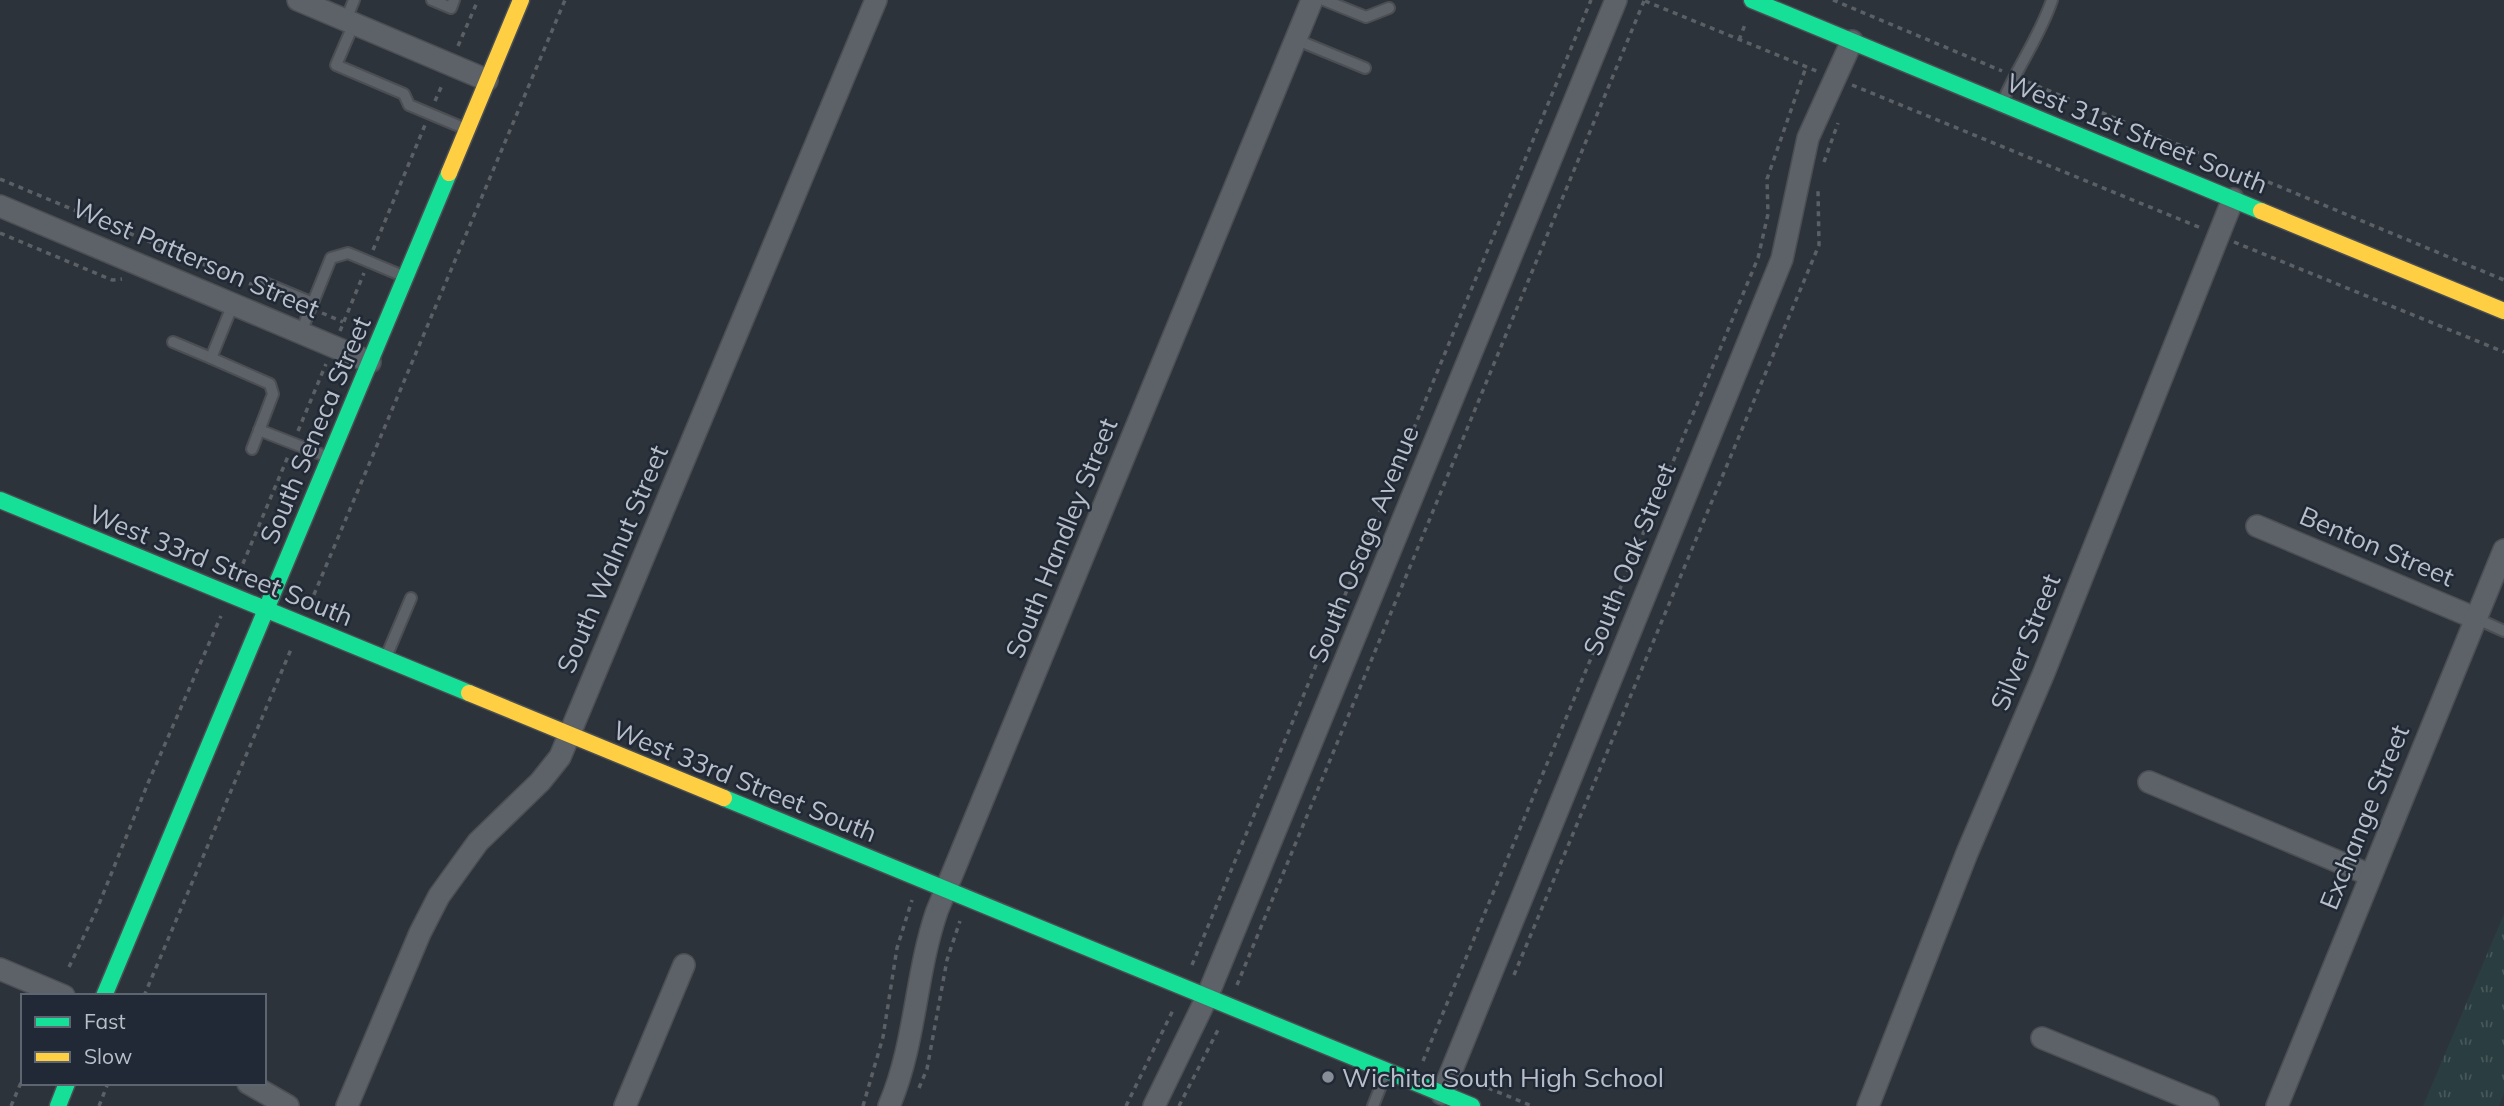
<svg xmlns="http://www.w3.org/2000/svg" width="2504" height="1106" font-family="Mulish,sans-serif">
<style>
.grass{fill:url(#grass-tufts)}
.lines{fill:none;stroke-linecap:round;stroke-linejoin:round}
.lane-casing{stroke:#4b4f54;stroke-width:14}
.street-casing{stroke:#4b4f54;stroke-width:24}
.fast-casing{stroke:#4b4f54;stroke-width:19}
.slow-casing{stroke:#4b4f54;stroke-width:19}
.path{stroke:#5a6065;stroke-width:3.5;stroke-dasharray:5 5;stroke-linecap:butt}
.lane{stroke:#5d6168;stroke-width:10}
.street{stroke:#5d6168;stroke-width:21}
.fast{stroke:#16e098;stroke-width:16}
.slow{stroke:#ffcf43;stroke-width:16}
.poi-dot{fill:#878e98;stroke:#202935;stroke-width:2.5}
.labels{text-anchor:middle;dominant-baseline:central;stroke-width:5;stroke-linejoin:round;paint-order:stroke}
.street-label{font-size:26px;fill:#b8bfca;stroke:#202935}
.poi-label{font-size:26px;fill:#b8bfca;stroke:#202935;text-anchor:start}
</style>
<defs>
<pattern id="grass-tufts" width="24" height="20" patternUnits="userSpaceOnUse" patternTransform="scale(1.75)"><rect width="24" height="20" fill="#2a3d40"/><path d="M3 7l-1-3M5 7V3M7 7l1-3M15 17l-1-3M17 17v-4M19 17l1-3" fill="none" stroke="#47575a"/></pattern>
</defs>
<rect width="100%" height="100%" fill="#2d333a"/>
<polygon class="grass" points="2504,914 2504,1093 2499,1106 2423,1106"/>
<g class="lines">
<g class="lane-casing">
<g id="lane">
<polyline points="432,0 451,8 454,0"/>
<polyline points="1324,0 1366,17 1389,8"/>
<polyline points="346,20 354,0"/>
<polyline points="354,23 336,65 404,94 409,105 466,129"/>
<polyline points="1297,40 1365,68"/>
<path d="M2003 101C2018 66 2040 36 2052 0"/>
<polyline points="265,283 313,303"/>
<polyline points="233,304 211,358 270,384 273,394 252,449"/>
<polyline points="301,332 331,258 348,253 403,276"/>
<polyline points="173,342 211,358"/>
<polyline points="259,430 328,457"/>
<polyline points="2475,618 2504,631"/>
<polyline points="386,657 411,598"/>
<polyline points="1373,1106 1386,1073"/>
</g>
</g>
<g class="street-casing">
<g id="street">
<polyline points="298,0 487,80"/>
<polyline points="0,206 370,362"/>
<polyline points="2257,526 2475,618"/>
<polyline points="2149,782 2370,875"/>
<polyline points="0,969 64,996"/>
<polyline points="2042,1038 2208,1106"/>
<polyline points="248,1083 288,1106"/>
<polyline points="1442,1094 1782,259 1808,138 1852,41"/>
<polyline points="347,1106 420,933 439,896 478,842 540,782 560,757 876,0"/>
<polyline points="625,1106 684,965"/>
<path d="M889 1106C916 1043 915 975 937 911L1312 0"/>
<polyline points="1154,1106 1207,997 1616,0"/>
<polyline points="1868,1106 1967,853 2043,675 2233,199"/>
<polyline points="2277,1106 2504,550"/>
</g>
</g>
<g class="fast-casing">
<g id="fast">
<polyline points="1752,0 2261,211"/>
<polyline points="0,500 469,693"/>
<polyline points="724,798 1472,1106"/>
<polyline points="104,996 449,173"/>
<polyline points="58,1106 67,1083"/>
</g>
</g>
<g class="slow-casing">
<g id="slow">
<polyline points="449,173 521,0"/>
<polyline points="2261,211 2504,311"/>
<polyline points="469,693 724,798"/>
</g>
</g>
<g class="path">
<polyline points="1833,0 2002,71"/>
<polyline points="1645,1 1819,72"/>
<polyline points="1739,40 1746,22"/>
<polyline points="458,46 478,0"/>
<polyline points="2028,82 2504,280"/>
<polyline points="1852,85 2201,228"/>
<polyline points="435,101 443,83"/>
<polyline points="1824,162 1838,123"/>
<polyline points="0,179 253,285"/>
<polyline points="0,233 112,280 122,279"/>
<polyline points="2234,242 2504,352"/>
<polyline points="373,250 425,125"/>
<polyline points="322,313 343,322"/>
<polyline points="340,331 364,273"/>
<polyline points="298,431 326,364"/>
<polyline points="239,573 289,454"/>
<polyline points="310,604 565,0"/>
<polyline points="1192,965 1591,0"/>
<polyline points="69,967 97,909 148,783 221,616"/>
<polyline points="1514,975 1819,245 1818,190"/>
<polyline points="1237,985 1644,1"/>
<polyline points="144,996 292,647"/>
<polyline points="1423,1061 1758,258 1768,214 1767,179 1806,67"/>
<polyline points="919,1088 927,1069 947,960 960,921"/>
<polyline points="1488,1088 1532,1106"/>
<polyline points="11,1106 23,1078"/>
<polyline points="99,1106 108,1083"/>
<polyline points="863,1106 883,1037 897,948 912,900"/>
<polyline points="1126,1106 1174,1008"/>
<polyline points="1179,1106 1219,1028"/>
</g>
<use href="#lane" class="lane"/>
<use href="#street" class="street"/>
<use href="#fast" class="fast"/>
<use href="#slow" class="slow"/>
</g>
<circle class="poi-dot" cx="1328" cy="1077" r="7"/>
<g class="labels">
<g class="street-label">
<text transform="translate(2137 133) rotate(22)">West 31st Street South</text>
<text transform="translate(196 258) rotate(23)">West Patterson Street</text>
<text transform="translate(315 430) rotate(-67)">South Seneca Street</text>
<text transform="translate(1061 538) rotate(-68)">South Handley Street</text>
<text transform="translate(1363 544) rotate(-68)">South Osage Avenue</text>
<text transform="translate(2377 546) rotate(23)">Benton Street</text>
<text transform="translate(612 559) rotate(-67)">South Walnut Street</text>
<text transform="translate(1629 559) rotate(-68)">South Oak Street</text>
<text transform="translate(221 565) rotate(22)">West 33rd Street South</text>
<text transform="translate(2025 642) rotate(-68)">Silver Street</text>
<text transform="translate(745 781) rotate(22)">West 33rd Street South</text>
<text transform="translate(2364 817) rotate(-68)">Exchange Street</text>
</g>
<g class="poi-label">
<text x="1342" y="1077">Wichita South High School</text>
</g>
</g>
<rect x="21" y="994" width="245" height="91" fill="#202935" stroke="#5d6571" stroke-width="2"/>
<rect x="35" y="1017" width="35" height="10" fill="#16e098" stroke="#5d6571" stroke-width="2"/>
<text x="84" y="1029" font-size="21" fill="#b8bfca">Fast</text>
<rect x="35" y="1052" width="35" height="10" fill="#ffcf43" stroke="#5d6571" stroke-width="2"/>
<text x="84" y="1064" font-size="21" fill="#b8bfca">Slow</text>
</svg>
